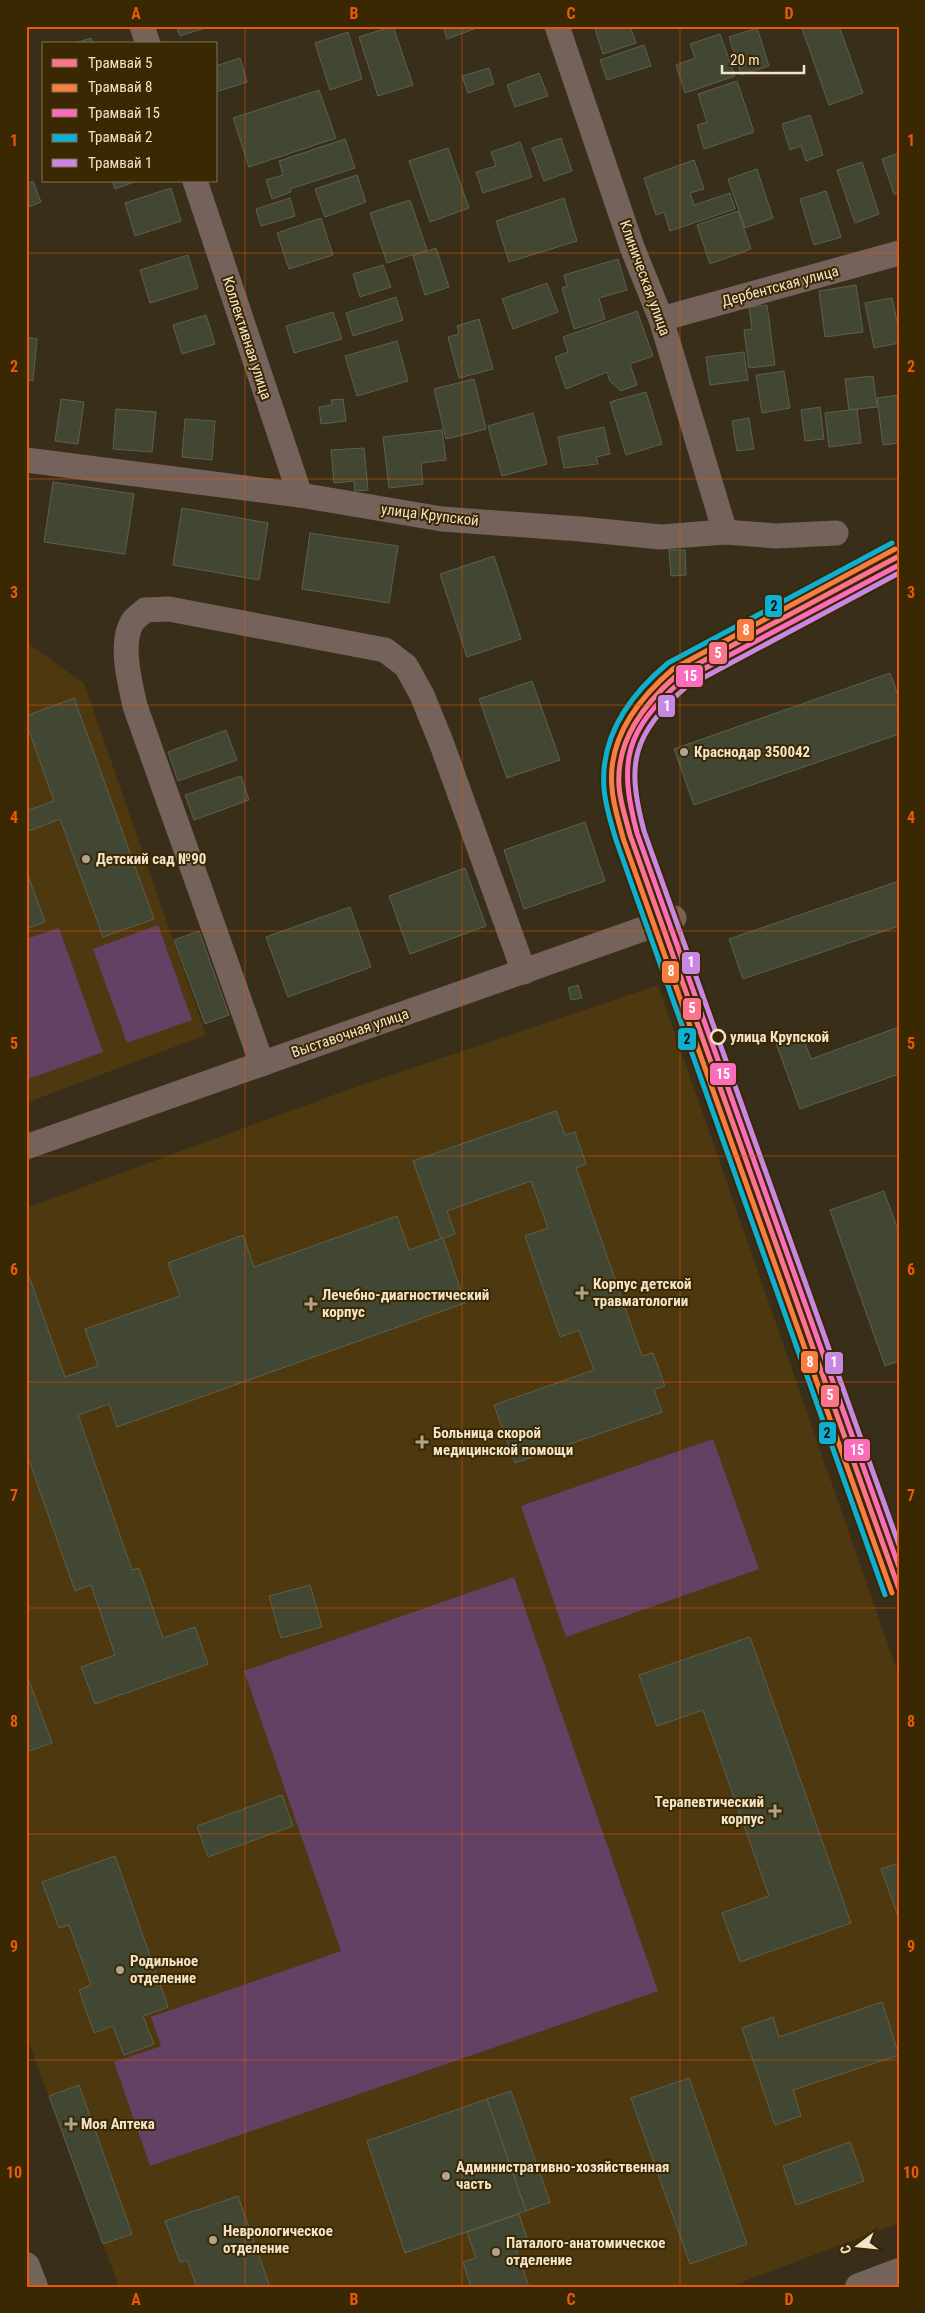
<svg xmlns="http://www.w3.org/2000/svg" width="925" height="2313" font-family="'Roboto Condensed',sans-serif">
<style>
.built{fill:#4d3810}
.green{fill:#624165}
.building{fill:#414732;stroke:#5e604f}
.lines{fill:none;stroke-linecap:round;stroke-linejoin:round}
.street{stroke:#74625b;stroke-width:25}
.secondary{stroke:#74635a;stroke-width:28}
.tram-1-casing{stroke:#3a2802;stroke-width:9}
.tram-2-casing{stroke:#3a2802;stroke-width:9}
.tram-3-casing{stroke:#3a2802;stroke-width:9}
.tram-4-casing{stroke:#3a2802;stroke-width:9}
.tram-5-casing{stroke:#3a2802;stroke-width:9}
.tram-1{stroke:#fc738d;stroke-width:5}
.tram-2{stroke:#f77d43;stroke-width:5}
.tram-3{stroke:#fb6dba;stroke-width:5}
.tram-4{stroke:#0dafd3;stroke-width:5}
.tram-5{stroke:#c787e3;stroke-width:5}
.grid{fill:none;stroke:#e8590c;stroke-width:1;stroke-opacity:0.55}
.poi-dot{fill:#b1a48d;stroke:#3a2802;stroke-width:2}
.stop-dot{fill:#3a2802;stroke:#f2e4cb;stroke-width:2.5}
.labels{text-anchor:middle;dominant-baseline:central;stroke-width:4;stroke-linejoin:round;paint-order:stroke}
.street-label{font-size:15px;fill:#f2e4cb;stroke:#3a2802}
.poi-label{font-size:15px;font-weight:bold;fill:#f2e4cb;stroke:#3a2802;text-anchor:start}
.stop-label{font-size:15px;font-weight:bold;fill:#f2e4cb;stroke:#3a2802;text-anchor:start}
.line-badge{stroke:#3a2802;stroke-width:2}
.badge-label{font-size:14px;text-anchor:middle;font-weight:bold;fill:#fff}
.pale-badge-label{font-size:14px;text-anchor:middle;font-weight:bold;fill:#111}
.neatline{fill:none;stroke:#e8590c;stroke-width:2}
.grid-label{font-size:16px;text-anchor:middle;font-weight:bold;fill:#e8590c}
</style>
<rect width="100%" height="100%" fill="#382e1a"/>
<g class="built">
<polygon points="26,642 84,683 206,1035 26,1103"/>
<polygon points="658,985 899,1676 899,2223 729,2287 119,2287 26,2035 26,1208 350,1089"/>
</g>
<g class="green">
<polygon points="158,925 192,1020 127,1043 93,949"/>
<polygon points="59,928 103,1052 26,1080 26,939"/>
<polygon points="713,1439 759,1569 566,1637 521,1506"/>
<polygon points="514,1577 658,1991 150,2166 114,2062 161,2046 151,2017 341,1951 244,1671"/>
</g>
<g class="building">
<polygon points="176,26 211,26 180,36"/>
<polygon points="393,26 413,85 378,96 359,37"/>
<polygon points="443,26 473,26 474,29 447,39"/>
<polygon points="602,26 630,26 636,43 603,54 595,29"/>
<polygon points="801,26 839,26 863,93 829,105"/>
<polygon points="757,28 769,66 741,75 729,37"/>
<polygon points="348,32 362,79 330,90 315,43"/>
<polygon points="720,34 735,76 685,93 676,65 695,58 690,44"/>
<polygon points="91,38 93,44 72,44"/>
<polygon points="644,45 651,66 607,80 600,60"/>
<polygon points="240,58 247,82 216,92 216,66"/>
<polygon points="489,68 494,84 468,93 462,76"/>
<polygon points="539,73 548,96 515,107 507,85"/>
<polygon points="737,81 754,132 704,149 697,125 707,122 698,94"/>
<polygon points="319,90 336,138 249,167 233,118"/>
<polygon points="810,115 823,155 806,161 801,146 790,150 782,124"/>
<polygon points="561,138 572,171 544,181 532,148"/>
<polygon points="345,139 355,168 290,189 291,192 272,199 266,180 283,175 279,161"/>
<polygon points="520,142 532,177 483,193 476,172 496,166 491,152"/>
<polygon points="448,148 469,208 430,222 409,161"/>
<polygon points="899,153 899,193 894,194 882,159"/>
<polygon points="694,160 704,189 690,193 694,205 730,193 735,209 670,231 664,212 656,215 644,178"/>
<polygon points="862,162 879,214 855,223 837,170"/>
<polygon points="757,169 773,218 745,228 728,179"/>
<polygon points="357,175 366,202 325,217 315,189"/>
<polygon points="33,181 41,202 26,208 26,184"/>
<polygon points="112,181 137,181 115,189"/>
<polygon points="171,188 181,221 135,236 125,203"/>
<polygon points="826,191 841,237 814,245 800,199"/>
<polygon points="290,198 295,216 261,226 256,209"/>
<polygon points="564,198 577,241 509,262 496,221"/>
<polygon points="410,200 427,250 387,263 370,213"/>
<polygon points="738,211 751,249 710,264 697,225"/>
<polygon points="321,218 333,255 289,269 277,233"/>
<polygon points="436,248 449,287 425,295 413,256"/>
<polygon points="188,255 198,288 150,303 140,270"/>
<polygon points="618,259 627,290 599,298 605,319 574,329 562,288 567,286 564,275"/>
<polygon points="383,265 391,287 360,297 353,274"/>
<polygon points="547,283 558,312 513,329 502,299"/>
<polygon points="856,285 863,332 825,337 819,291"/>
<polygon points="396,297 403,320 353,336 346,313"/>
<polygon points="892,298 899,331 899,343 874,348 865,303"/>
<polygon points="767,305 775,365 749,368 744,330 752,329 749,307"/>
<polygon points="637,311 653,356 630,364 637,385 621,391 610,381 607,372 566,389 555,357 568,352 563,337"/>
<polygon points="333,312 342,339 294,353 286,326"/>
<polygon points="206,315 215,344 182,354 173,325"/>
<polygon points="479,319 493,369 459,378 448,337 459,334 457,326"/>
<polygon points="26,337 37,339 33,381 26,380"/>
<polygon points="397,341 408,381 357,396 345,356"/>
<polygon points="744,352 748,380 710,385 706,357"/>
<polygon points="784,371 790,408 762,413 756,375"/>
<polygon points="873,376 877,407 849,410 845,379"/>
<polygon points="474,379 486,429 446,439 434,389"/>
<polygon points="646,392 662,444 626,455 610,402"/>
<polygon points="899,395 899,443 883,445 877,398"/>
<polygon points="61,399 84,402 78,444 55,441"/>
<polygon points="343,399 346,421 321,424 319,407 332,405 331,400"/>
<polygon points="820,407 824,439 805,441 801,410"/>
<polygon points="116,409 156,412 152,452 113,449"/>
<polygon points="857,409 861,443 829,447 825,413"/>
<polygon points="533,413 547,464 502,476 488,426"/>
<polygon points="749,418 754,449 737,451 732,421"/>
<polygon points="185,419 215,421 212,460 182,457"/>
<polygon points="604,427 610,454 596,457 598,464 564,468 558,437"/>
<polygon points="442,430 446,460 421,463 423,484 389,488 383,437"/>
<polygon points="364,448 368,490 355,491 354,481 334,483 331,450"/>
<polygon points="53,482 134,494 125,554 44,542"/>
<polygon points="182,508 268,523 259,580 173,565"/>
<polygon points="310,533 398,546 389,603 302,589"/>
<polygon points="669,550 685,550 686,575 671,576"/>
<polygon points="494,556 521,639 467,657 440,574"/>
<polygon points="890,673 899,698 899,734 694,805 674,749"/>
<polygon points="532,681 560,760 507,778 479,699"/>
<polygon points="74,698 154,919 103,937 60,819 26,832 26,811 54,801 26,722 26,716"/>
<polygon points="226,730 237,760 178,781 168,752"/>
<polygon points="241,776 249,800 194,820 185,795"/>
<polygon points="585,822 605,881 524,909 504,850"/>
<polygon points="465,868 486,926 410,954 389,896"/>
<polygon points="26,870 45,922 26,929"/>
<polygon points="899,881 899,926 743,979 729,939"/>
<polygon points="350,907 371,967 288,997 266,937"/>
<polygon points="199,931 229,1015 205,1024 174,940"/>
<polygon points="578,985 582,998 571,1000 568,988"/>
<polygon points="899,1027 899,1074 800,1109 776,1043 802,1034 811,1059"/>
<polygon points="556,1111 565,1135 575,1132 586,1164 576,1168 642,1356 653,1353 665,1386 654,1390 662,1412 515,1463 494,1405 594,1370 579,1330 560,1337 525,1236 548,1228 531,1181 447,1211 455,1234 441,1239 413,1161"/>
<polygon points="884,1191 899,1233 899,1361 885,1366 830,1210"/>
<polygon points="397,1216 409,1250 443,1238 465,1303 117,1427 109,1404 78,1415 132,1570 139,1568 163,1638 195,1627 208,1664 95,1704 81,1667 115,1655 91,1585 75,1591 29,1460 26,1461 26,1268 65,1377 98,1366 85,1329 180,1296 168,1263 243,1235 254,1267"/>
<polygon points="310,1585 322,1627 281,1638 269,1596"/>
<polygon points="750,1637 851,1923 740,1962 722,1913 769,1896 703,1710 657,1726 639,1675"/>
<polygon points="26,1673 52,1743 26,1752"/>
<polygon points="282,1795 293,1826 208,1857 197,1826"/>
<polygon points="115,1856 168,2007 143,2016 154,2044 124,2055 113,2026 94,2033 79,1990 91,1985 69,1925 59,1928 42,1882"/>
<polygon points="899,1863 899,1919 881,1869"/>
<polygon points="882,2002 899,2055 793,2090 801,2116 775,2125 742,2028 773,2017 779,2037"/>
<polygon points="689,2078 747,2244 690,2264 631,2098"/>
<polygon points="79,2085 132,2234 103,2244 49,2096"/>
<polygon points="511,2091 550,2202 526,2211 487,2099"/>
<polygon points="487,2099 526,2211 405,2253 367,2141"/>
<polygon points="850,2142 864,2181 796,2205 783,2166"/>
<polygon points="238,2196 270,2287 197,2287 187,2260 180,2262 165,2221"/>
<polygon points="519,2214 528,2241 515,2246 529,2287 471,2287 463,2262 476,2258 467,2232"/>
</g>
<g class="lines">
<g class="street">
<polyline points="142,26 148,44"/>
<polyline points="557,26 632,247 661,319 725,532"/>
<polyline points="195,181 300,495"/>
<polyline points="661,319 899,253"/>
<polyline points="26,460 300,495 442,519 580,529 661,537 725,532 776,536 836,533"/>
<path d="M262 1064 135 706C130 683 119 642 133 621 136 617 142 613 145 610L169 609 385 650 406 666 422 695 441 742 524 972"/>
<polyline points="26,1147 674,918"/>
</g>
<g class="secondary">
<polyline points="26,2266 34,2287"/>
<polyline points="859,2287 899,2272"/>
</g>
<g class="tram-1-casing">
<path id="tram-1" d="M899 556 677 675C644 704 616 740 619 786 620 803 626 819 630 835L899 1589"/>
</g>
<g class="tram-2-casing">
<path id="tram-2" d="M892 1593 623 838C619 822 613 805 612 788 607 739 638 699 673 669L895 549"/>
</g>
<g class="tram-3-casing">
<path id="tram-3" d="M899 565 681 681C625 731 618 761 637 833L899 1567"/>
</g>
<g class="tram-4-casing">
<path id="tram-4" d="M885 1595 616 840C611 823 605 805 604 788 600 736 631 694 668 663L892 543"/>
</g>
<g class="tram-5-casing">
<path id="tram-5" d="M899 573 686 687C632 735 626 763 644 831L899 1545"/>
</g>
<use href="#tram-1" class="tram-1"/>
<use href="#tram-2" class="tram-2"/>
<use href="#tram-3" class="tram-3"/>
<use href="#tram-4" class="tram-4"/>
<use href="#tram-5" class="tram-5"/>
</g>
<path class="grid" d="M245 26V2287M462 26V2287M680 26V2287M26 253H899M26 479H899M26 705H899M26 931H899M26 1156H899M26 1382H899M26 1608H899M26 1834H899M26 2060H899"/>
<g class="poi-dot">
<circle cx="684" cy="752" r="5"/>
<circle cx="86" cy="859" r="5"/>
<path d="M579.5 1285.5h5v5h5v5h-5v5h-5v-5h-5v-5h5z"/>
<path d="M308.5 1296.5h5v5h5v5h-5v5h-5v-5h-5v-5h5z"/>
<path d="M419.5 1434.5h5v5h5v5h-5v5h-5v-5h-5v-5h5z"/>
<path d="M772.5 1803.5h5v5h5v5h-5v5h-5v-5h-5v-5h5z"/>
<circle cx="120" cy="1970" r="5"/>
<path d="M68.5 2116.5h5v5h5v5h-5v5h-5v-5h-5v-5h5z"/>
<circle cx="446" cy="2176" r="5"/>
<circle cx="213" cy="2240" r="5"/>
<circle cx="496" cy="2252" r="5"/>
</g>
<circle class="stop-dot" cx="718" cy="1037" r="7"/>
<g class="labels">
<g class="street-label">
<text transform="translate(645 278) rotate(70)">Клиническая улица</text>
<text transform="translate(780 286) rotate(-15)">Дербентская улица</text>
<text transform="translate(247 338) rotate(72)">Коллективная улица</text>
<text transform="translate(430 515) rotate(7)">улица Крупской</text>
<text transform="translate(350 1033) rotate(-19)">Выставочная улица</text>
</g>
<g class="poi-label">
<text x="694" y="752">Краснодар 350042</text>
<text x="96" y="859">Детский сад №90</text>
<text x="593" y="1284">Корпус детской<tspan x="593" dy="17">травматологии</tspan></text>
<text x="322" y="1295">Лечебно-диагностический<tspan x="322" dy="17">корпус</tspan></text>
<text x="433" y="1433">Больница скорой<tspan x="433" dy="17">медицинской помощи</tspan></text>
<text x="764" y="1802" text-anchor="end">Терапевтический<tspan x="764" dy="17">корпус</tspan></text>
<text x="130" y="1961">Родильное<tspan x="130" dy="17">отделение</tspan></text>
<text x="81" y="2124">Моя Аптека</text>
<text x="456" y="2167">Административно-хозяйственная<tspan x="456" dy="17">часть</tspan></text>
<text x="223" y="2231">Неврологическое<tspan x="223" dy="17">отделение</tspan></text>
<text x="506" y="2243">Паталого-анатомическое<tspan x="506" dy="17">отделение</tspan></text>
</g>
<g class="stop-label">
<text x="730" y="1037">улица Крупской</text>
</g>
</g>
<g class="line-badge">
<rect x="764" y="594" width="19" height="24" rx="5" fill="#0dafd3"/>
<rect x="736" y="618" width="19" height="24" rx="5" fill="#f77d43"/>
<rect x="708" y="641" width="20" height="24" rx="5" fill="#fc738d"/>
<rect x="675" y="664" width="29" height="24" rx="5" fill="#fb6dba"/>
<rect x="657" y="694" width="19" height="24" rx="5" fill="#c787e3"/>
<rect x="681" y="951" width="20" height="24" rx="5" fill="#c787e3"/>
<rect x="661" y="960" width="19" height="24" rx="5" fill="#f77d43"/>
<rect x="682" y="997" width="20" height="24" rx="5" fill="#fc738d"/>
<rect x="677" y="1027" width="20" height="24" rx="5" fill="#0dafd3"/>
<rect x="709" y="1062" width="28" height="24" rx="5" fill="#fb6dba"/>
<rect x="800" y="1350" width="19" height="24" rx="5" fill="#f77d43"/>
<rect x="824" y="1351" width="20" height="24" rx="5" fill="#c787e3"/>
<rect x="820" y="1384" width="20" height="24" rx="5" fill="#fc738d"/>
<rect x="818" y="1421" width="19" height="24" rx="5" fill="#0dafd3"/>
<rect x="843" y="1438" width="28" height="24" rx="5" fill="#fb6dba"/>
</g>
<g class="badge-label">
<text x="746" y="635">8</text>
<text x="718" y="658">5</text>
<text x="690" y="681">15</text>
<text x="667" y="711">1</text>
<text x="691" y="967">1</text>
<text x="671" y="976">8</text>
<text x="692" y="1013">5</text>
<text x="723" y="1079">15</text>
<text x="810" y="1367">8</text>
<text x="834" y="1367">1</text>
<text x="830" y="1400">5</text>
<text x="857" y="1455">15</text>
</g>
<g class="pale-badge-label">
<text x="774" y="611">2</text>
<text x="687" y="1044">2</text>
<text x="827" y="1438">2</text>
</g>
<rect width="925" height="2313" fill="none" stroke="#3a2802" stroke-width="55"/>
<rect x="42" y="42" width="175" height="140" fill="#3a2802" stroke="#847352"/>
<rect x="52" y="59" width="25" height="8" fill="#fc738d" stroke="#847352"/>
<text x="88" y="68" font-size="15" fill="#f2e4cb">Трамвай 5</text>
<rect x="52" y="84" width="25" height="8" fill="#f77d43" stroke="#847352"/>
<text x="88" y="92" font-size="15" fill="#f2e4cb">Трамвай 8</text>
<rect x="52" y="109" width="25" height="8" fill="#fb6dba" stroke="#847352"/>
<text x="88" y="118" font-size="15" fill="#f2e4cb">Трамвай 15</text>
<rect x="52" y="134" width="25" height="8" fill="#0dafd3" stroke="#847352"/>
<text x="88" y="142" font-size="15" fill="#f2e4cb">Трамвай 2</text>
<rect x="52" y="159" width="25" height="8" fill="#c787e3" stroke="#847352"/>
<text x="88" y="168" font-size="15" fill="#f2e4cb">Трамвай 1</text>
<g transform="translate(858 2246) rotate(254)" stroke="#3a2802" stroke-width="4" paint-order="stroke">
<path d="M0-4L9 19L0 12L-9 19Z" fill="#f2e4cb"/>
<text y="-8" font-size="14" font-weight="bold" text-anchor="middle" fill="#f2e4cb">С</text>
</g>
<path d="M722 65v8h82v-8" fill="none" stroke="#f2e4cb" stroke-width="2.5"/>
<text x="730" y="65" font-size="15" fill="#f2e4cb" stroke="#3a2802" stroke-width="4" paint-order="stroke">20 m</text>
<rect x="28" y="28" width="870" height="2258" class="neatline"/>
<g class="grid-label">
<text x="136" y="19">A</text>
<text x="354" y="19">B</text>
<text x="571" y="19">C</text>
<text x="789" y="19">D</text>
<text x="14" y="146">1</text>
<text x="911" y="146">1</text>
<text x="14" y="372">2</text>
<text x="911" y="372">2</text>
<text x="14" y="598">3</text>
<text x="911" y="598">3</text>
<text x="14" y="823">4</text>
<text x="911" y="823">4</text>
<text x="14" y="1049">5</text>
<text x="911" y="1049">5</text>
<text x="14" y="1275">6</text>
<text x="911" y="1275">6</text>
<text x="14" y="1501">7</text>
<text x="911" y="1501">7</text>
<text x="14" y="1727">8</text>
<text x="911" y="1727">8</text>
<text x="14" y="1952">9</text>
<text x="911" y="1952">9</text>
<text x="14" y="2178">10</text>
<text x="911" y="2178">10</text>
<text x="136" y="2305">A</text>
<text x="354" y="2305">B</text>
<text x="571" y="2305">C</text>
<text x="789" y="2305">D</text>
</g>
</svg>
